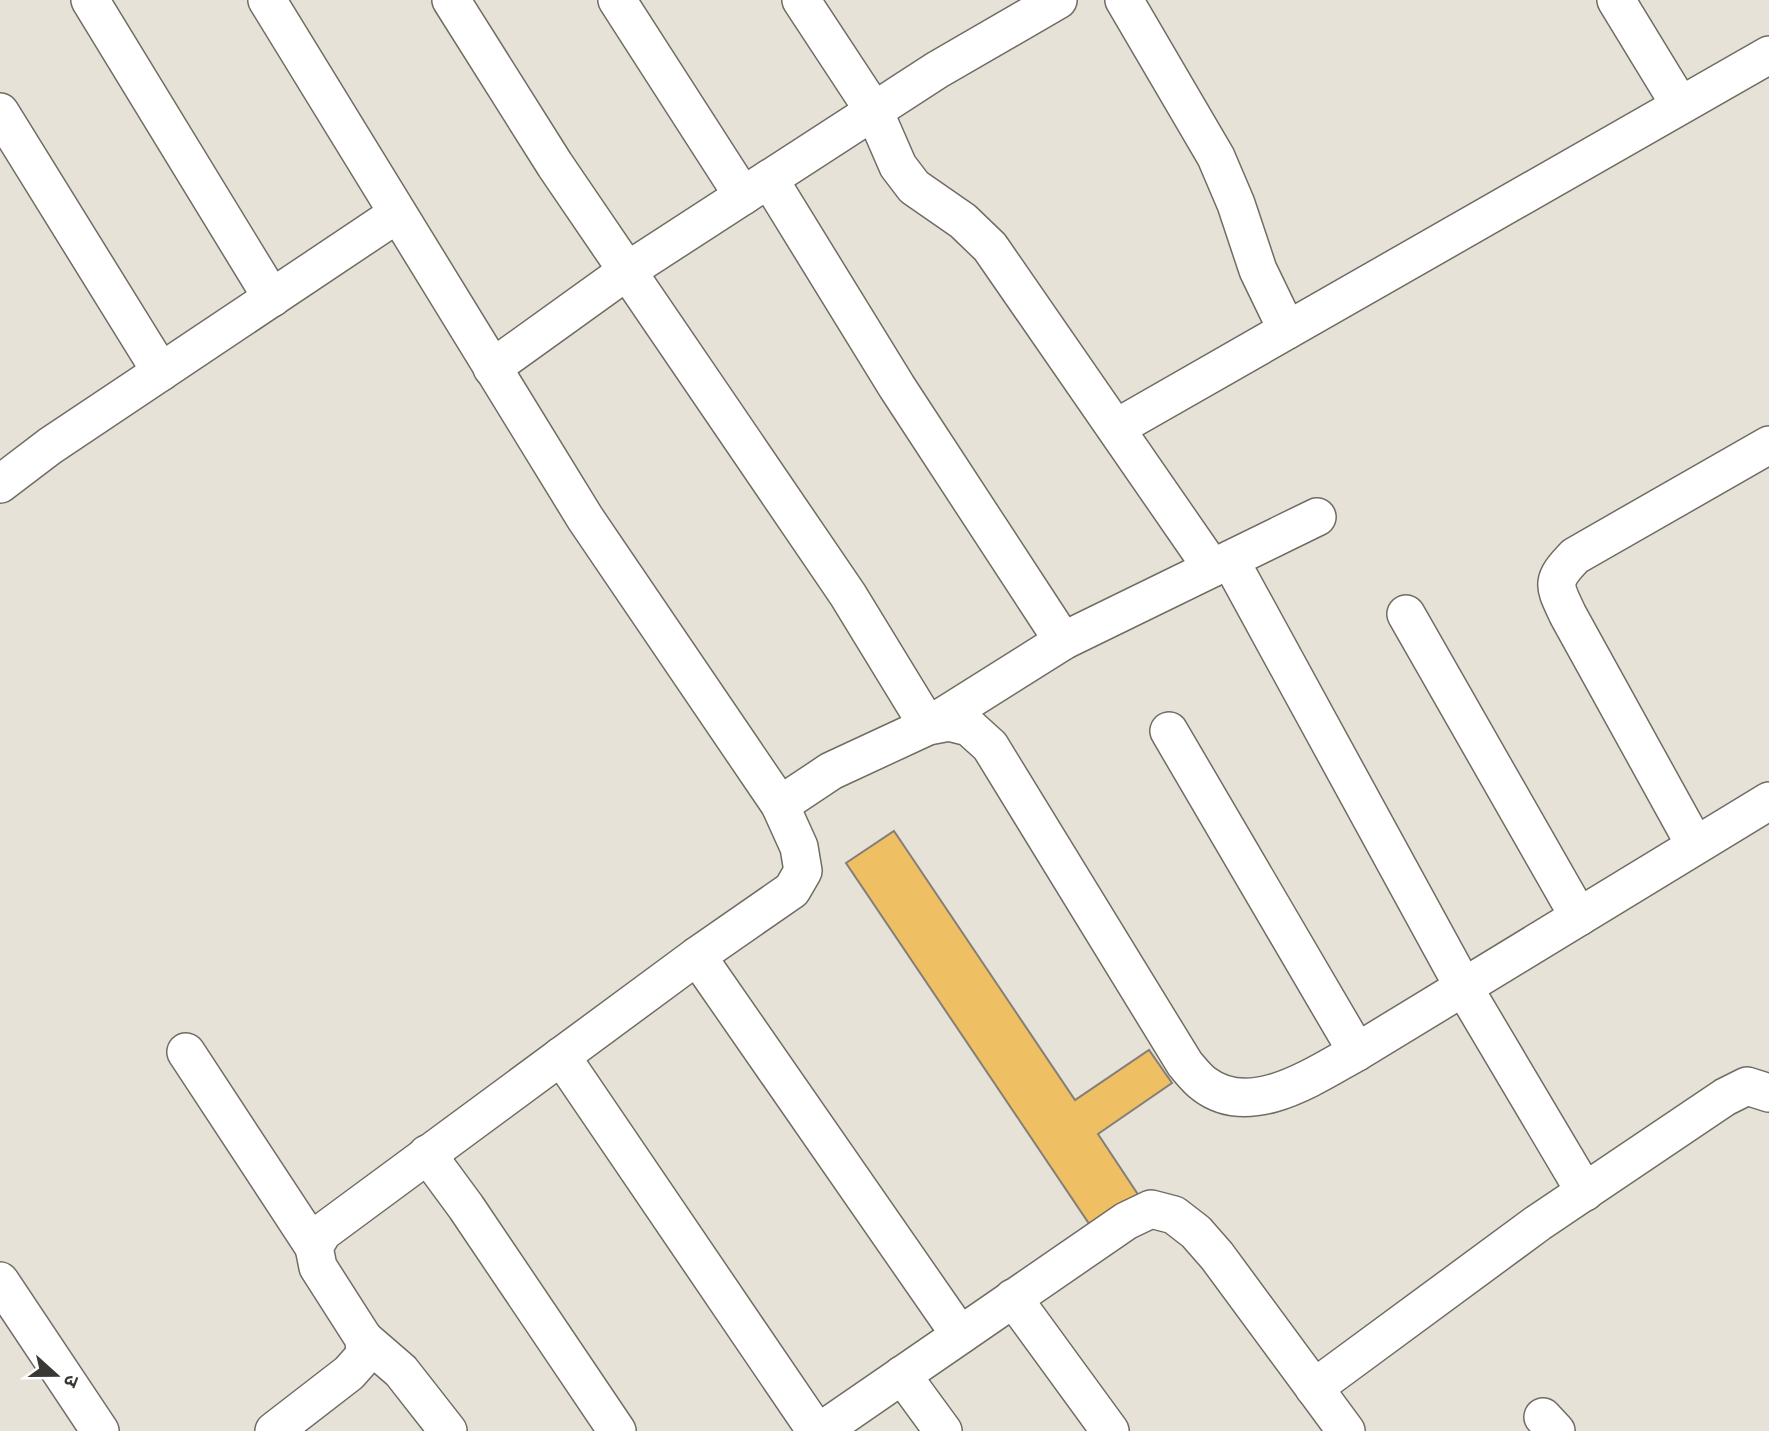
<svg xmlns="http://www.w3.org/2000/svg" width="1769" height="1431" font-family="Barlow,'Noto Sans Devanagari',sans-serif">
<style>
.building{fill:#efbf64;stroke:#847f76;stroke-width:2}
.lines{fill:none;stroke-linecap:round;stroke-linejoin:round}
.minor-casing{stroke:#716c63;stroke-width:40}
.minor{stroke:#fff;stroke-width:37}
</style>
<rect width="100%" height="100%" fill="#e7e2d8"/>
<polygon class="building" points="894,831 1075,1100 1149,1050 1172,1083 1098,1134 1143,1202 1096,1234 846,863"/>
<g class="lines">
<g class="minor-casing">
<g id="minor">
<polyline points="90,0 272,298"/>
<polyline points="267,0 585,518 780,805 799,847 803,871 792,890 697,956 323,1232 314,1247 318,1267 364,1339 365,1355 349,1373 274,1431"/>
<polyline points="451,0 555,165 848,595 928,726 1063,641 1317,517"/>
<polyline points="617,0 743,196"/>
<polyline points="801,0 874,111 898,166 914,187 963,221 990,247 1212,568"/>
<polyline points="1124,0 1216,157 1236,204 1258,270 1287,330"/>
<polyline points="1616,0 1680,105"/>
<polyline points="0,112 161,372"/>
<polyline points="769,179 897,387 1063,641"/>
<polyline points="492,368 627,271 937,70 1058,0"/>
<polyline points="1116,428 1769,55"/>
<polyline points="0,484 50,446 397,214"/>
<polyline points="1230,560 1464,988 1585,1192"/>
<polyline points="1406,614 1579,917"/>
<polyline points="1169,731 1357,1052"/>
<path d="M780 805 831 771 928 726 949 722 969 727 990 746 1185 1064C1191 1071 1197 1079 1204 1084 1251 1120 1315 1075 1357 1052L1769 801"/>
<path d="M1695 845 1568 615C1554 585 1550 582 1575 556L1769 445"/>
<polyline points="697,956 960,1335"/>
<polyline points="186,1052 314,1247"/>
<polyline points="561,1056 816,1431"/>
<polyline points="427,1154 466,1207 617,1431"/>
<polyline points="0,1281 100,1431"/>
<polyline points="1013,1298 1110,1431"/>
<polyline points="364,1339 401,1371 448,1431"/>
<polyline points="902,1375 943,1431"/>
<polyline points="1314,1388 1538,1223 1725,1097 1747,1086 1769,1093"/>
<polyline points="1543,1417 1556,1431"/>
<polyline points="821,1431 1126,1221 1151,1209 1174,1215 1196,1232 1217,1256 1346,1431"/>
</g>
</g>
<use href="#minor" class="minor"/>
</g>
<g transform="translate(56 1375) rotate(111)" stroke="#ffffff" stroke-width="5" paint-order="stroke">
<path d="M0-5L12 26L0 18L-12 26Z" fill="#3a3834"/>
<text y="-10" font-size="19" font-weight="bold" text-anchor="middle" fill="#3a3834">उ</text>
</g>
</svg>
